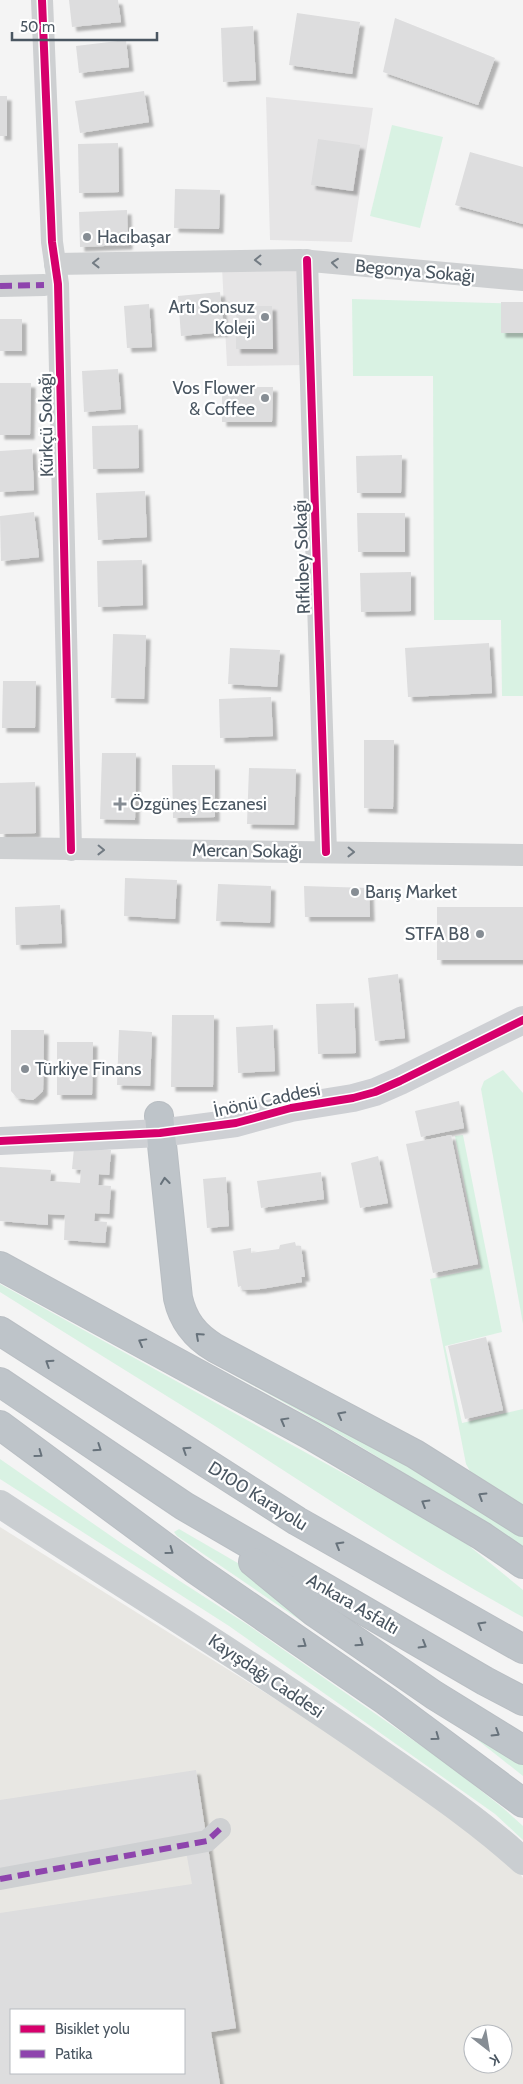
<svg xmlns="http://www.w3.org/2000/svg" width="523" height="2084" font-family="Cabin,sans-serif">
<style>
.commercial{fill:#e8e7e3;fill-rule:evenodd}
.education{fill:#e6e5e6}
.green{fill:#d9f2e3}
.building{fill:#ddddde;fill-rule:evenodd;filter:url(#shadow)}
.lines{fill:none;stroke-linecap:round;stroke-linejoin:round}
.highway-casing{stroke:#b9bec3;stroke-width:30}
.street{stroke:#ced0d2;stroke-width:22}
.secondary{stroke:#ced0d4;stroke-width:28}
.primary{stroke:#caced1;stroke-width:28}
.highway{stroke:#bec4c9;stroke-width:28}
.quiet{stroke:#8e44ad;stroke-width:6;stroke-dasharray:12 6;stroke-linecap:butt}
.cycleway-casing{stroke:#fff;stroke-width:11}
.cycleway{stroke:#d6006c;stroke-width:8}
.oneway{stroke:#727b83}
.oneway2{stroke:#67727b}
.poi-dot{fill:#868d94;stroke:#fff;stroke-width:2}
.labels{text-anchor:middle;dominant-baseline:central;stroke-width:4.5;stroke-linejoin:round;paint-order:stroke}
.poi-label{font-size:18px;fill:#4a5661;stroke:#fff;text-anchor:start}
.street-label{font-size:18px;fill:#4a5661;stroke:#fff}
</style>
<defs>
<filter id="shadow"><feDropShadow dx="4.5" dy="4.5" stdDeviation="1" flood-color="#0004"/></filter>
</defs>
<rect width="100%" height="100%" fill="#f4f4f4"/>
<path class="commercial" d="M0 1527 413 1785 520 1874 523 1878V2084H0ZM11 2010H184V2073H11ZM473 2034H503V2064H473Z"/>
<g class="education">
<polygon points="266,97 373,108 352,242 270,240"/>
<polygon points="222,267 306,269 306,365 227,366"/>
</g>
<g class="green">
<polygon points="392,125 443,137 420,228 370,216"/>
<polygon points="352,299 523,304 523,696 502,696 501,620 434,620 433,376 353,376"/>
<polygon points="503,1070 523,1093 523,1324 481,1089 484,1081"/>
<polygon points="463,1135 502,1332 445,1346 462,1423 523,1409 523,1506 471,1473 466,1464 430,1279 481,1268 455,1136"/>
<path d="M0 1284 421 1516 468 1545 523 1590V1617C417 1559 316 1491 215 1426 143 1381 71 1337 0 1292Z"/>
<path d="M238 1372 357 1432 523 1532V1553C432 1487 335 1430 236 1376Z"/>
<polygon points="0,1459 124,1545 248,1625 446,1763 503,1808 523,1826 523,1840 495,1814 229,1626 0,1479"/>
<polygon points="179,1529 255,1573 311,1625 310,1627 177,1536 174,1532"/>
<polygon points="475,1730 523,1762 523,1776 470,1734"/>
</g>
<g class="building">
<polygon points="69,0 118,0 121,22 72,27"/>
<polygon points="297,13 360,22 352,74 289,65"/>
<polygon points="395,18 495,58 478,105 383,72"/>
<polygon points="253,26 256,80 223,82 221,28"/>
<polygon points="126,40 129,67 79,73 76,46"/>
<polygon points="144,91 149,122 80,133 75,101"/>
<rect x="0" y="96" width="7" height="40"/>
<polygon points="318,139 360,145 353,191 311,185"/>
<polygon points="118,143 119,192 79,193 78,144"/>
<polygon points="470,152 523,167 523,224 455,205"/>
<polygon points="175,189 220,190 219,229 174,228"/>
<polygon points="127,210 128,245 80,247 79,212"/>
<polygon points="220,292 224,332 181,336 178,296"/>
<rect x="501" y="302" width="22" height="31"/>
<polygon points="149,304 152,347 127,348 124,306"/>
<polygon points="236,306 272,306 273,349 236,349"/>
<rect x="0" y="319" width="22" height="32"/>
<polygon points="118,369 121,409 84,412 82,371"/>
<polygon points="0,383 31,383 30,435 0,435"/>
<polygon points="222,387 273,387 272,422 222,422"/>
<polygon points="138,425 139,468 93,469 92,426"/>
<polygon points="32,449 34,490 0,492 0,451"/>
<polygon points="402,455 401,493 357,493 356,456"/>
<polygon points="145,491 147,537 98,540 96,493"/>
<polygon points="34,512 39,557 1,561 0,516"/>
<polygon points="357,513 405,513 405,552 358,552"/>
<polygon points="142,560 143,605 98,607 97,561"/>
<polygon points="411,572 411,611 361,612 360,573"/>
<polygon points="113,634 146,635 144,699 111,698"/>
<polygon points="489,643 492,693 408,697 405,648"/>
<polygon points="230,648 280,650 277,687 228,684"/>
<polygon points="3,681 36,681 35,728 2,728"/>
<polygon points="271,697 273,736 220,738 219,699"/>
<polygon points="364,740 394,740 393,809 364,808"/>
<polygon points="102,753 136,753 135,820 100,819"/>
<polygon points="172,765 215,765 215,817 173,818"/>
<polygon points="249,768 296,769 294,825 247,824"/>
<polygon points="35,782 36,833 0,834 0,783"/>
<polygon points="125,878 177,880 175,919 124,916"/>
<polygon points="218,884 271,886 270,923 216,921"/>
<polygon points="304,886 369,888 370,917 305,917"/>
<polygon points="60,905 62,943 16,945 15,907"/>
<rect x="437" y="907" width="86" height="53"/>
<polygon points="398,974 405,1038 375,1041 368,978"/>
<polygon points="354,1003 356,1053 318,1054 316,1004"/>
<polygon points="172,1015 214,1015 213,1087 171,1087"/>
<polygon points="273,1025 275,1071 238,1073 236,1027"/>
<polygon points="11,1030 44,1030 43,1091 33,1100 17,1098 11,1091"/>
<polygon points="119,1030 152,1032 150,1086 117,1085"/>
<polygon points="57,1042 93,1042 92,1095 57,1095"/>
<polygon points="459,1101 464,1128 421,1137 415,1111"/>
<polygon points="451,1135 478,1264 433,1273 406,1144"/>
<polygon points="74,1148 111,1150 109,1175 99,1174 98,1185 111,1186 109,1214 95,1213 94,1221 107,1222 105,1243 64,1240 65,1215 48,1214 48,1225 0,1221 0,1167 51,1170 50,1181 80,1183 81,1170 72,1169"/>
<polygon points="378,1156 388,1203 360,1208 351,1163"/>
<polygon points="321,1172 324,1199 261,1208 257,1181"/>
<polygon points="226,1177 229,1226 207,1228 203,1179"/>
<polygon points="295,1242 296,1246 301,1246 305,1277 301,1277 302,1282 261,1289 242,1290 241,1286 238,1287 233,1251 251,1248 251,1253 279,1249 280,1245"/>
<polygon points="486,1337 503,1410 465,1419 448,1346"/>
<path d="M196 1770 236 2028 211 2032 220 2084H0V1913L192 1884 185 1846 0 1873V1800ZM11 2010H184V2073H11Z"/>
</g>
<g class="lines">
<g class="highway-casing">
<g id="highway">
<path d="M159 1116 178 1298C183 1321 195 1336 215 1348L415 1454 523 1522"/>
<polyline points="0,1266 312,1436 482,1536 523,1564"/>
<polyline points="0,1331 297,1521 523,1649"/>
<polyline points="0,1382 184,1506 485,1681 523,1701"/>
<polyline points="0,1425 196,1570 386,1701 523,1803"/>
<polyline points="253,1562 314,1612 434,1695 523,1750"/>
</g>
</g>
<g class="street">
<polyline points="42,0 52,242 58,284 71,850"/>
<polyline points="307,260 326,852"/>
<polyline points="55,264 300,260 523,280"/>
<polyline points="0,286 44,285"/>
<polyline points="0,848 523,855"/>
<polyline points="0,1879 207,1841 220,1829"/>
</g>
<polyline class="secondary" points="0,1141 160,1133 236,1123 291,1108 353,1098 375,1092 400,1081 523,1020"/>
<path class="primary" d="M0 1504C121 1584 244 1659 363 1741 418 1780 474 1816 523 1861"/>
<use href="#highway" class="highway"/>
<g class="quiet">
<polyline points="0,286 44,285"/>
<polyline points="0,1879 207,1841 220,1829"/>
</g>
<g class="cycleway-casing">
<g id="cycleway">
<polyline points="42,0 52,242 58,284 71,850"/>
<polyline points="307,260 326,852"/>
<polyline points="0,1141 160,1133 236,1123 291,1108 353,1098 375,1092 400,1081 523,1020"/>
</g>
</g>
<use href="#cycleway" class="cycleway"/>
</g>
<defs><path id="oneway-chevron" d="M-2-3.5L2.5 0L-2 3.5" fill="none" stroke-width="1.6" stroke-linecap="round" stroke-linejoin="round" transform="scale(1.25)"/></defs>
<g class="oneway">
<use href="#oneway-chevron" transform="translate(258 260) rotate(179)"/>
<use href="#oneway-chevron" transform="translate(96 263) rotate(179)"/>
<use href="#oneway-chevron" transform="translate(335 263) rotate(-174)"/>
<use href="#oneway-chevron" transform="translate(101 850) rotate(1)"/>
<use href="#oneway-chevron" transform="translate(351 852) rotate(1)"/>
</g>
<g class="oneway2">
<use href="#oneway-chevron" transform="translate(165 1181) rotate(-96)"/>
<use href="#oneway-chevron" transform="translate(199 1336) rotate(-138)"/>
<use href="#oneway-chevron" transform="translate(142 1342) rotate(-151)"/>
<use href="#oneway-chevron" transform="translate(49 1363) rotate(-147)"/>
<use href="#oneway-chevron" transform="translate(341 1415) rotate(-152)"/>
<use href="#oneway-chevron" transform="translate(284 1421) rotate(-151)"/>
<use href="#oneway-chevron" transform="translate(98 1448) rotate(34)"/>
<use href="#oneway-chevron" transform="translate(186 1450) rotate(-147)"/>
<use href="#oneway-chevron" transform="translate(39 1454) rotate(36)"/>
<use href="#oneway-chevron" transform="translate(482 1496) rotate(-148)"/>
<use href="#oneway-chevron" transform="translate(425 1503) rotate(-149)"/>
<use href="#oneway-chevron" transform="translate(339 1545) rotate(-150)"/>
<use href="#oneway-chevron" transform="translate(170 1551) rotate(36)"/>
<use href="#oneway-chevron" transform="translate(481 1625) rotate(-150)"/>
<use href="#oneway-chevron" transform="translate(360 1643) rotate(35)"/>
<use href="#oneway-chevron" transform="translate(303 1644) rotate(35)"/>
<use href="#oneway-chevron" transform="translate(423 1645) rotate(30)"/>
<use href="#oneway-chevron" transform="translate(496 1733) rotate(32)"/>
<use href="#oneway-chevron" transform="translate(436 1737) rotate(36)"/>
</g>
<g class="poi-dot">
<circle cx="87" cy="237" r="5"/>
<circle cx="265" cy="317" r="5"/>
<circle cx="265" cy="398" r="5"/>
<path d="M117.5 796.5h5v5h5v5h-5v5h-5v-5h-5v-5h5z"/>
<circle cx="355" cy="892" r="5"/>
<circle cx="480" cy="934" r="5"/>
<circle cx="25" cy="1069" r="5"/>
</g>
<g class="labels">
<g class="poi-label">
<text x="97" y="237">Hacıbaşar</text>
<text x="255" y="307" text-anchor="end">Artı Sonsuz<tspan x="255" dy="21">Koleji</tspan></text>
<text x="255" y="388" text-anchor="end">Vos Flower<tspan x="255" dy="21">&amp; Coffee</tspan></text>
<text x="130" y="804">Özgüneş Eczanesi</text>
<text x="365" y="892">Barış Market</text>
<text x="470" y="934" text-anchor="end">STFA B8</text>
<text x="35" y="1069">Türkiye Finans</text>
</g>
<g class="street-label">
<text transform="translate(415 271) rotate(5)">Begonya Sokağı</text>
<text transform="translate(46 425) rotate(-91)">Kürkçü Sokağı</text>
<text transform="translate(302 557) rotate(-92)">Rıfkıbey Sokağı</text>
<text transform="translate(247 851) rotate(1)">Mercan Sokağı</text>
<text transform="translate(267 1100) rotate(-12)">İnönü Caddesi</text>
<text transform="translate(258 1496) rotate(32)">D100 Karayolu</text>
<text transform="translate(353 1604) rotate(30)">Ankara Asfaltı</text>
<text transform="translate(266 1676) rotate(34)">Kayışdağı Caddesi</text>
</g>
</g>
<rect x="10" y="2009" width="175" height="65" fill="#ffffff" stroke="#b7bbc0"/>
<rect x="20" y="2025" width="25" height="8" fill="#d6006c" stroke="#b7bbc0"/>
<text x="55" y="2034" font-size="15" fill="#4a5661">Bisiklet yolu</text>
<rect x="20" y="2050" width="25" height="8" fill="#8e44ad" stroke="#b7bbc0"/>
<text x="55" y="2059" font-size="15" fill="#4a5661">Patika</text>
<g transform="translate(488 2049) rotate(149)"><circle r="24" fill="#ffffff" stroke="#b7bbc0"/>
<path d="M0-4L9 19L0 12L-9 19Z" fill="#868d94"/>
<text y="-8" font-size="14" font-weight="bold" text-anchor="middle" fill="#4a5661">K</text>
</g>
<path d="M12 32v8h145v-8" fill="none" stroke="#4a5661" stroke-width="2.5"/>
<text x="20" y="32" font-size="15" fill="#4a5661" stroke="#ffffff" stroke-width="4" paint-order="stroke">50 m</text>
</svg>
